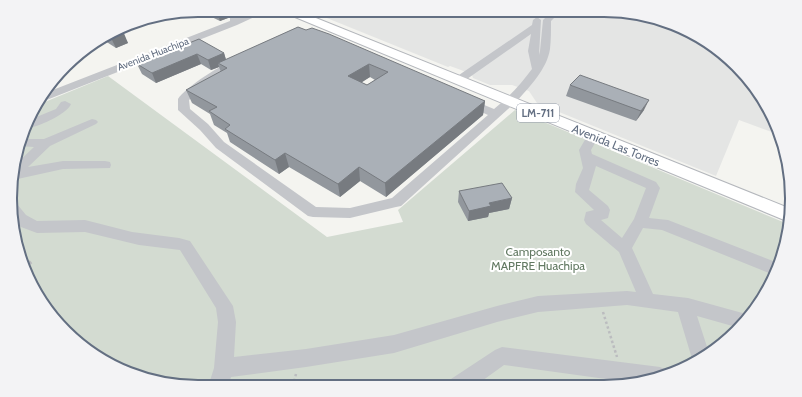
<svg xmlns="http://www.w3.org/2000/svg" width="802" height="397" font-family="Cabin,sans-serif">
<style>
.built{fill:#e4e5e4}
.green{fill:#d3dbd1}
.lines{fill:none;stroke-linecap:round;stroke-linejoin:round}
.major-casing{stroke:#b4b7bc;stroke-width:2}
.path{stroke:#bbbcbf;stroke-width:2.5;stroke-dasharray:2.5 2.5;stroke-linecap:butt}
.minor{fill:#c4c6ca;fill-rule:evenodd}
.major{fill:#fff;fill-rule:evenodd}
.wall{fill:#92979d;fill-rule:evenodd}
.shaded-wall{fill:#777b80}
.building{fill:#aab0b7;stroke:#777b80;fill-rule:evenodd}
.labels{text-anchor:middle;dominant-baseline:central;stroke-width:4;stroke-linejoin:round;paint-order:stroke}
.far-street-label{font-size:10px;fill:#636f82;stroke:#fff}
.shield{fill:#fff;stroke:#929aa8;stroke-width:1}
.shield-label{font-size:11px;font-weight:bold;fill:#636f82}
.street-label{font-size:12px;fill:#636f82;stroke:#fff}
.park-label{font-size:12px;fill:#627962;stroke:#fff}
.rim{fill:none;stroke:#636f82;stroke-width:2}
</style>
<rect width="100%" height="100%" fill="#f4f4f0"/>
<polygon class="built" points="307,10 616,10 687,29 745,74 780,135 739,120 716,176 537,103 529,91 512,85 490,85 473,78 472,75 461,70 450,66 448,67"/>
<polygon class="green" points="108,76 327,237 403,222 398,210 515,110 788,224 773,282 718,348 675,373 628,385 186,387 115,368 65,332 29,282 12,223 14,162 35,106"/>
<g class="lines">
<g class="major-casing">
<polygon id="major" points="282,10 296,10 791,209 789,222 283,12"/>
</g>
<g class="path">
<polyline points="24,265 31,261 32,262 25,267"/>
<polyline points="603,312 617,357"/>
<polyline points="293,386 296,374"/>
</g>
<g class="minor">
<polygon points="218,10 228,10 237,14 238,18 259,10 270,10 237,25 44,101 37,102 45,93 230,21 230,17"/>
<path d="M553 10H562L551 21C551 30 551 40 550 49 547 69 530 86 518 100L401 206 396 207 350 218 313 217 308 216 216 148 200 130 178 110V99C185 88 228 58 240 61L242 63 240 65 212 81 189 100 190 109 208 124 224 142 316 207 350 208 392 198 488 115 464 104 462 102 464 100H472L494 109C509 97 521 84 532 69L528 51 531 34 467 79H459L458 77 459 75 532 25 533 20 537 17 541 20 539 55 540 51 543 20Z"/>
<path d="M65 101 71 104C67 114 37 128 26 128L29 120 56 109 61 102Z"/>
<polygon points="92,119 96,120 98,122 96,124 50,146 28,167 63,161 105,161 110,162 111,165 110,168 63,169 13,180 14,166 34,147 19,146 22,139 44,139"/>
<path d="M593 132 597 133 599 136 591 150 592 154 656 182 660 188 649 218 668 220 778 263 774 275 662 230 643 228 632 248 653 294 688 298 746 314 736 327 697 316 709 353 693 362 678 312 627 305 538 312 497 322 394 353 306 367 231 377 228 386 208 387 214 368 218 322 216 308 180 250 139 245 85 232 37 233 21 227 12 219V203L17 204 26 215 37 221 85 220 132 232 179 238 190 241 233 306 236 322 234 357 306 349 394 335 497 306 538 296 627 291 636 292 619 252 586 224 584 220 586 212 594 210 575 192 576 184 583 168 579 150 589 133ZM596 166 646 188 634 219 622 238 601 220 608 218 610 210 608 206 589 190Z"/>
<polygon points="502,347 660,367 667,370 669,375 635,383 504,365 475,386 448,386 451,379 495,350"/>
</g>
<use href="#major" class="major"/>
</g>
<g class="wall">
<polygon points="197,10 226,10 228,18 220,21"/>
<path d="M298 27 485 101 483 115 386 197 360 181 340 197 289 167 279 174 230 142 227 133 214 125 210 114 192 103 186 90 221 72 219 67 211 70 201 64 156 83 142 74 137 64 183 45 224 53 226 60ZM370 77 375 80 367 85 361 82Z"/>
<polygon points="120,30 128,43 116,48 102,39"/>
<polygon points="570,85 644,110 636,121 566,96"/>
<polygon points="459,191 512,198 509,209 489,213 488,217 468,221 458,202"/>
</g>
<g class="shaded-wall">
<polygon points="222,10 226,10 228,18 220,21 217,12"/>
<polygon points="123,31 128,43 116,48 110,36"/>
<polygon points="224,53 227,63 218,63 219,67 211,70 208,60"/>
<polygon points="197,54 201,64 156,83 152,73"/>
<polygon points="369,64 370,77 350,90 348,76"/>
<polygon points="649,100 644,110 636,121 641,111"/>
<polygon points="485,101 483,115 386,197 385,183"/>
<polygon points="285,153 289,167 279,174 275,160"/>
<polygon points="359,167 360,181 340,197 338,184"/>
<polygon points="512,198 509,209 489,213 488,217 468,221 469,211 489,203"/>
</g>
<g class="building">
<polygon points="213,10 222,10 217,12"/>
<path d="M298 27 306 30 312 28 329 34 485 101 385 183 359 167 338 184 285 153 275 160 225 129 230 125 209 111 217 107 186 90 227 68 218 63ZM369 64 388 72 367 85 348 76Z"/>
<polygon points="120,30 123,31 110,36 109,35"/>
<polygon points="199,39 224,53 208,60 197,54 152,73 137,64"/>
<polygon points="580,75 649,100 641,111 570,85"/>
<polygon points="502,183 512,198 489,203 491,206 469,211 459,191"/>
</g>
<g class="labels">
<g class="far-street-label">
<text transform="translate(153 54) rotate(-21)">Avenida Huachipa</text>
</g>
<rect class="shield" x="517" y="104" width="42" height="18" rx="3"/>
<g class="shield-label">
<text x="538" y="113">LM-711</text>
</g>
<g class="street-label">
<text transform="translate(616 145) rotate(22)">Avenida Las Torres</text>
</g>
<g class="park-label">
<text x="538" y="251">Camposanto<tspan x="538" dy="14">MAPFRE Huachipa</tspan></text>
</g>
</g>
<path d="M0 0H802V397H0ZM198 17H604A181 181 0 0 1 785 198V199A181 181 0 0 1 604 380H198A181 181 0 0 1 17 199V198A181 181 0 0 1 198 17Z" fill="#f3f3f5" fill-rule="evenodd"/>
<path class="rim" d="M198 17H604A181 181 0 0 1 785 198V199A181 181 0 0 1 604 380H198A181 181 0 0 1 17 199V198A181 181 0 0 1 198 17Z"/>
</svg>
